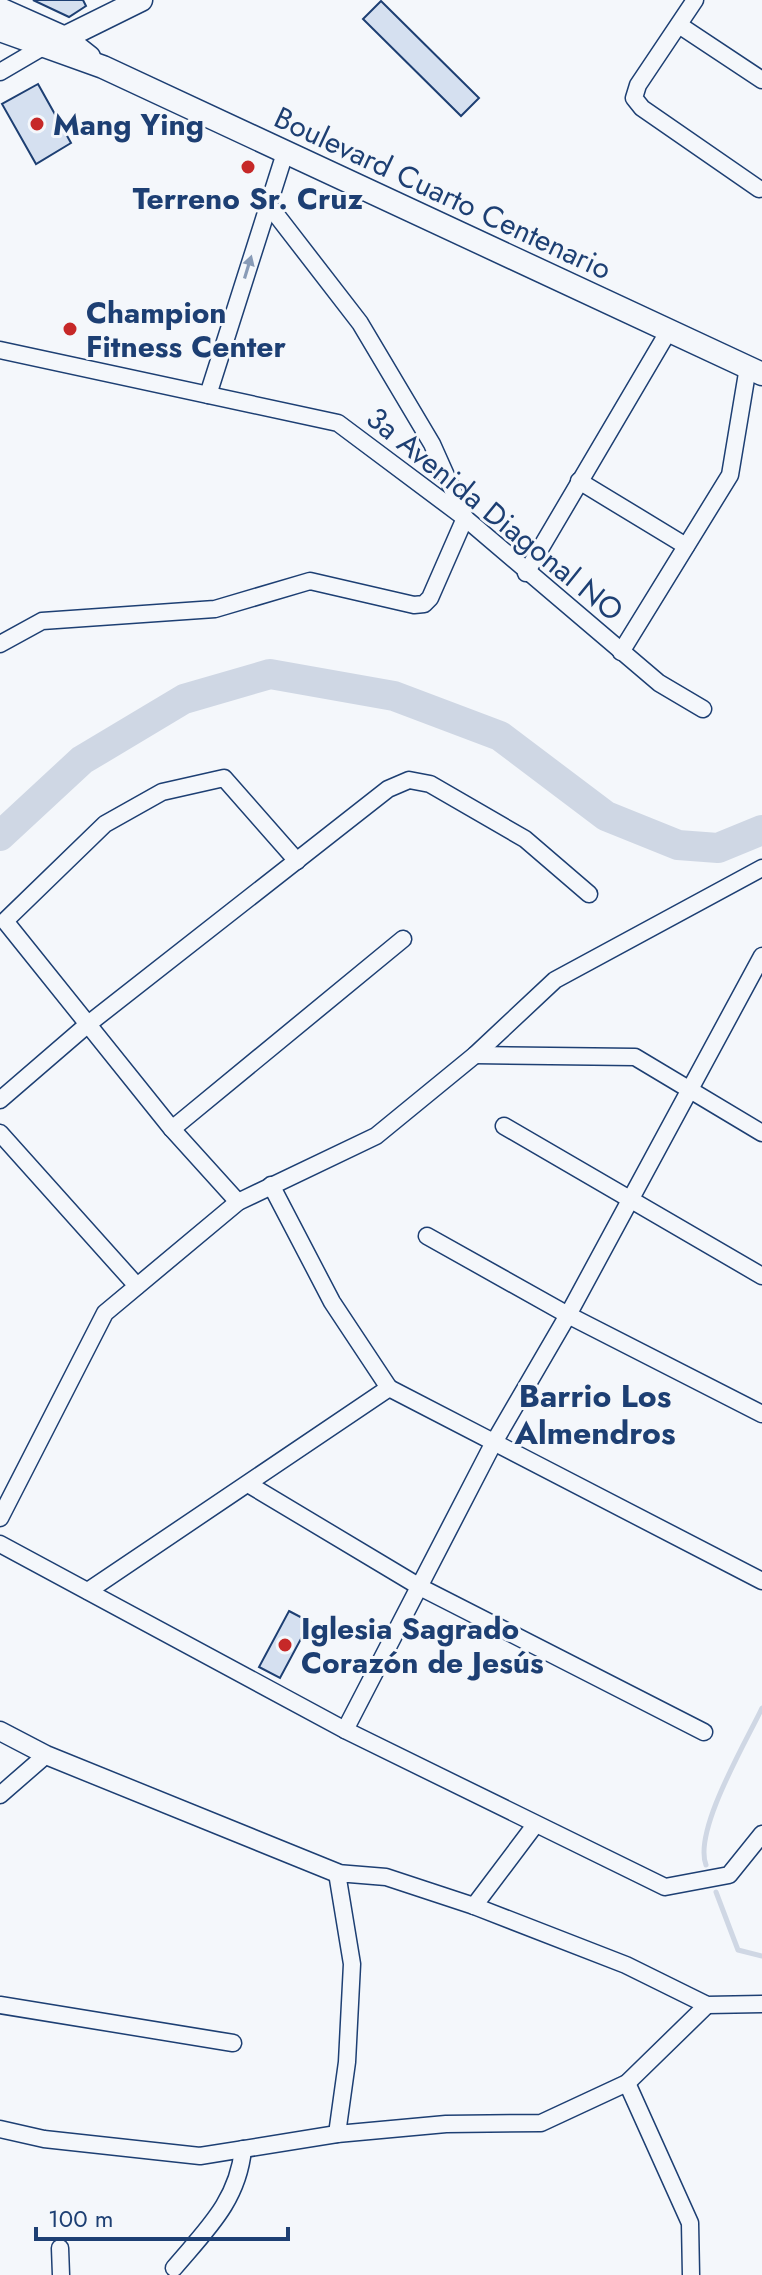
<svg xmlns="http://www.w3.org/2000/svg" width="762" height="2275" font-family="Jost,sans-serif">
<style>
.lines{fill:none;stroke-linecap:round;stroke-linejoin:round}
.stream{stroke:#cfd7e4;stroke-width:5}
.river{stroke:#cfd7e4;stroke-width:30}
.building{fill:#d5e0f0;stroke:#1d3f73;stroke-width:2}
.minor-casing{stroke:#1d3f73;stroke-width:19}
.tertiary-casing{stroke:#1d3f73;stroke-width:21}
.secondary-casing{stroke:#1d3f73;stroke-width:25}
.minor{stroke:#f4f7fb;stroke-width:16}
.tertiary{stroke:#f4f7fb;stroke-width:18}
.secondary{stroke:#f4f7fb;stroke-width:22}
.oneway{fill:#889bb7}
.poi-dot{fill:#c62828;stroke:#f4f7fb;stroke-width:3}
.labels{text-anchor:middle;dominant-baseline:central;stroke-width:6;stroke-linejoin:round;paint-order:stroke}
.poi-label{font-size:30px;font-weight:bold;fill:#1d3f73;stroke:#f4f7fb;text-anchor:start}
.street-label{font-size:30px;fill:#1d3f73;stroke:#f4f7fb}
.neighbourhood-label{font-size:32px;font-weight:bold;fill:#1d3f73;stroke:#f4f7fb}
</style>
<rect width="100%" height="100%" fill="#f4f7fb"/>
<g class="lines">
<g class="stream">
<path d="M706 1865C693 1831 746 1742 762 1708"/>
<polyline points="716,1892 738,1950 762,1956"/>
</g>
<polyline class="river" points="0,836 82,760 184,699 270,674 394,696 500,736 606,816 678,845 718,848 762,830"/>
</g>
<g class="building">
<polygon points="33,0 83,0 86,6 69,17"/>
<polygon points="381,1 479,98 461,116 363,19"/>
<polygon points="38,84 71,143 36,164 2,104"/>
<polygon points="289,1611 310,1622 280,1678 259,1667"/>
</g>
<g class="lines">
<g class="minor-casing">
<g id="minor">
<polyline points="695,0 638,85 634,98 642,108 759,189"/>
<polyline points="679,25 762,80"/>
<polyline points="0,72 41,48"/>
<polyline points="0,350 338,423 465,518 659,683 703,709"/>
<polyline points="208,395 285,153"/>
<polyline points="579,481 686,546"/>
<polyline points="526,573 668,332"/>
<polyline points="0,644 42,621 215,609 310,581 414,605 424,604 430,598 465,518 432,444 360,323 268,204"/>
<polyline points="621,652 730,475 748,367"/>
<polyline points="475,1055 635,1057 762,1133"/>
<polyline points="0,1100 87,1025 388,789 409,780 430,784 525,839 589,894"/>
<polyline points="504,1126 762,1276"/>
<polyline points="172,1129 403,939"/>
<polyline points="0,1133 137,1286"/>
<polyline points="271,1185 332,1302 389,1388"/>
<polyline points="238,1202 172,1129 5,921 105,824 162,792 224,778 297,861"/>
<polyline points="427,1236 568,1315 762,1414"/>
<polyline points="248,1484 420,1587 704,1732"/>
<polyline points="0,1518 105,1313 238,1202 376,1136 475,1055 555,980 762,868"/>
<polyline points="0,1544 345,1730 665,1887 729,1875 762,1834"/>
<polyline points="88,1591 389,1388 762,1581"/>
<polyline points="345,1730 493,1444 568,1315 762,956"/>
<polyline points="0,1795 46,1755"/>
<polyline points="474,1906 535,1825"/>
<polyline points="0,2005 233,2043"/>
<polyline points="627,2083 690,2223 691,2275"/>
<polyline points="0,2129 44,2139 200,2156 337,2134 446,2124 541,2123 627,2083 707,2005"/>
<polyline points="337,2134 347,2062 352,1964 337,1873 386,1877 474,1906 626,1965 707,2005 762,2004"/>
<polyline points="60,2248 61,2275"/>
<path d="M174 2268C206 2230 238 2201 243 2149"/>
</g>
</g>
<g class="tertiary-casing">
<polyline id="tertiary" points="0,1731 46,1755 337,1873"/>
</g>
<g class="secondary-casing">
<g id="secondary">
<polyline points="0,9 65,38 89,57"/>
<polyline points="0,30 103,67 762,374"/>
<polyline points="54,43 141,0"/>
</g>
</g>
<use href="#minor" class="minor"/>
<use href="#tertiary" class="tertiary"/>
<use href="#secondary" class="secondary"/>
</g>
<defs><path id="oneway-solid" d="M-6-.8H1V-3.2L6.5 0L1 3.2V.8H-6Z" transform="scale(2)"/></defs>
<use class="oneway" href="#oneway-solid" transform="translate(248 267) rotate(-73)"/>
<g class="poi-dot">
<circle cx="37" cy="124" r="8"/>
<circle cx="248" cy="167" r="8"/>
<circle cx="70" cy="329" r="8"/>
<circle cx="285" cy="1645" r="8"/>
</g>
<g class="labels">
<g class="poi-label">
<text x="53" y="124">Mang Ying</text>
<text x="248" y="198" text-anchor="middle">Terreno Sr. Cruz</text>
<text x="86" y="312">Champion<tspan x="86" dy="34">Fitness Center</tspan></text>
<text x="301" y="1628">Iglesia Sagrado<tspan x="301" dy="34">Corazón de Jesús</tspan></text>
</g>
<g class="street-label">
<text transform="translate(443 193) rotate(25)">Boulevard Cuarto Centenario</text>
<text transform="translate(495 514) rotate(39)">3a Avenida Diagonal NO</text>
</g>
<g class="neighbourhood-label">
<text x="595" y="1396">Barrio Los<tspan x="595" dy="37">Almendros</tspan></text>
</g>
</g>
<path d="M36 2227v12h252v-12" fill="none" stroke="#1d3f73" stroke-width="4"/>
<text x="48" y="2227" font-size="24" fill="#1d3f73" stroke="#f4f7fb" stroke-width="6" paint-order="stroke">100 m</text>
</svg>
